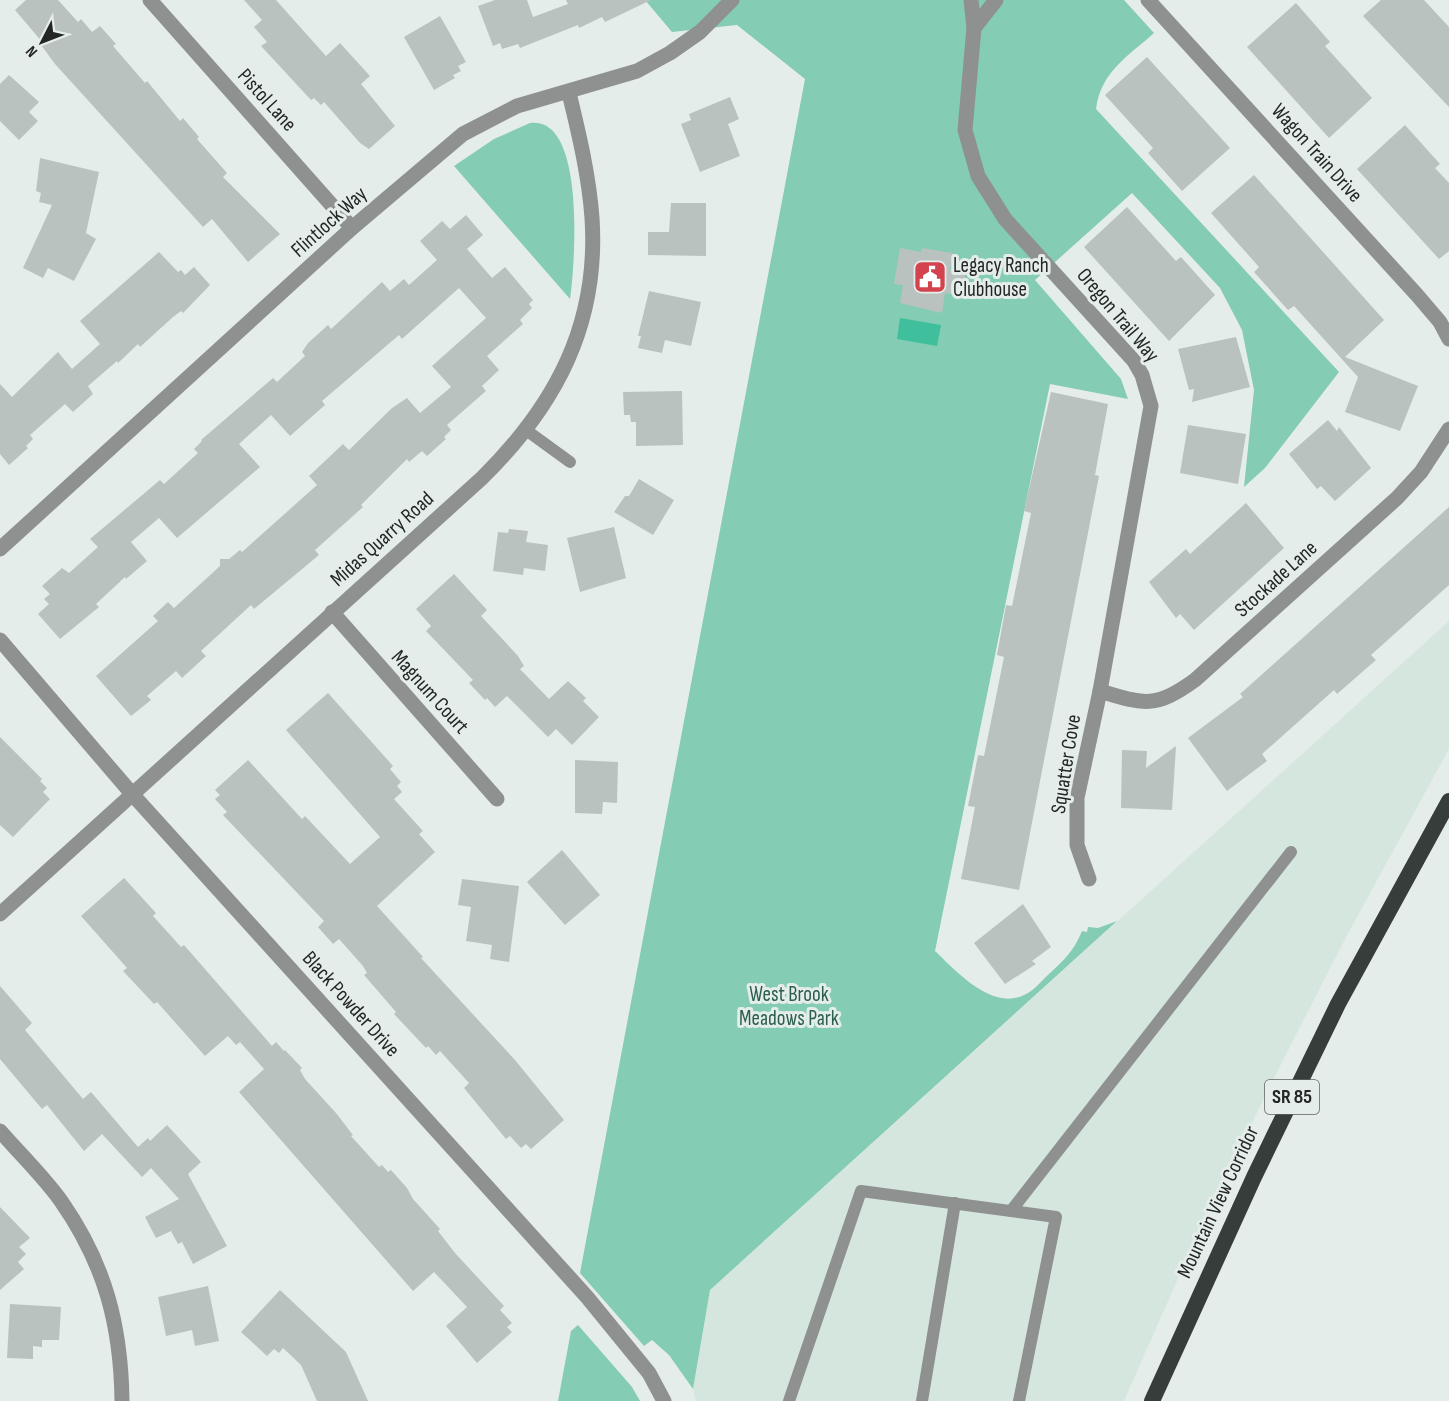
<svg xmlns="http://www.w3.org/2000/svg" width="1449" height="1401" font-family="'Sofia Sans Condensed',sans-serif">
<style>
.built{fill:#d5e6df}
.green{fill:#84ccb3}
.water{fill:#40bf9c}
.building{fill:#bac2bf}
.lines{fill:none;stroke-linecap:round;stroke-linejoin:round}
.service{stroke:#8e9190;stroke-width:12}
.minor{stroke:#8e9190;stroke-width:15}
.trunk{stroke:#363d3a;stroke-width:16}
.labels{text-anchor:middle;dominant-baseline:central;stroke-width:6;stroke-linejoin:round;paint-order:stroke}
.shield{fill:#e5edea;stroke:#5d6260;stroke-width:1.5}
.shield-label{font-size:20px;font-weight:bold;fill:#232625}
.street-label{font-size:21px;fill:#232625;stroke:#e5edea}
.poi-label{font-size:21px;fill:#232625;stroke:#e5edea;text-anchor:start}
.park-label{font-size:21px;fill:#2c5e4e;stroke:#e5edea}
</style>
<rect width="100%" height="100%" fill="#e5edea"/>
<polygon class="built" points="1449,621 1449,749 1345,939 1268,1090 1180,1274 1124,1401 696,1401 693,1389 710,1290"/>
<g class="green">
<path d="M645 0H1124L1154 33C1127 57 1101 72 1096 109L1339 372 1265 468 1244 487 1254 390 1242 330 1220 288 1132 193 1035 280 1121 379 1128 399 1050 384 935 951C956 971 992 1011 1024 995 1034 991 1041 981 1049 974 1064 960 1074 951 1082 931L1087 932 1088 927 1098 928 1117 921 710 1290 693 1389 669 1355 652 1340 644 1346 580 1273 805 79 737 25 672 32Z"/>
<path d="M530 123C586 115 575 265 570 299L454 166 494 139Z"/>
<polygon points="578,1325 632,1387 640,1401 558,1401 571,1331"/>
</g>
<polygon class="water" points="900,318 941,325 937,346 897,339"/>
<g class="building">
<polygon points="26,0 58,0 78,22 81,19 92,32 100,26 116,44 113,46 145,83 147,81 180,121 183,118 199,137 197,139 227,173 223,177 280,234 248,262 212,219 203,227 55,64 41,45 43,43 15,10"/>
<polygon points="244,0 276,0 326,56 340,43 370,76 361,84 395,126 369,149 360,143 324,102 321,105 314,98 311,100 261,46 267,42 254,27 262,20"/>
<polygon points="495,0 527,0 533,17 568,4 566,0 651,0 605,22 602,17 579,28 578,25 520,48 518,44 502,49 500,43 493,46 478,6"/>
<polygon points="1381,0 1424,0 1449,27 1449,107 1363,16"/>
<polygon points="1296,3 1330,42 1325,46 1372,98 1329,138 1247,47"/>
<polygon points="440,16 466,62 458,66 461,71 453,75 455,78 434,90 404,37"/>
<polygon points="1147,57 1230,148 1182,191 1148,153 1153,148 1105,95"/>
<polygon points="9,75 39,102 29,112 38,121 19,140 0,121 0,84"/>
<polygon points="730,97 739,119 728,124 740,156 700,172 681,124 691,120 689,114"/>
<polygon points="1405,125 1440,164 1435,168 1449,183 1449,251 1439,259 1357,169"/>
<polygon points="40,158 99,172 86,233 96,239 74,281 48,268 43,278 23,268 52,205 39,202 41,193 36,191"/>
<polygon points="1254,175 1384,320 1345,357 1418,386 1400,431 1345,412 1358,377 1294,306 1288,310 1254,272 1259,267 1211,213"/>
<polygon points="671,203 706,203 706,256 648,255 648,232 669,232"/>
<polygon points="1127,207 1176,261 1181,257 1215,295 1169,341 1084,247"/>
<polygon points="466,215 483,235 467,249 492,278 505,267 533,300 529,304 532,308 520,320 523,324 487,356 499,370 482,386 486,391 447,425 451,430 444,437 446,439 427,456 422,451 409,462 407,459 361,505 363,507 315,550 319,555 254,609 251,605 201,651 206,656 182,678 176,671 147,696 151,700 131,716 96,676 158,621 153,616 168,602 174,608 220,566 220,559 229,559 240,550 242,552 317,485 309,476 343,444 349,450 392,408 407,398 420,413 451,387 432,366 486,318 459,288 402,339 399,335 322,401 325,405 290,436 271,415 239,444 260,467 177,538 159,518 131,542 147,561 126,579 125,577 96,604 99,607 60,639 38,614 49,604 44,599 50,594 42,586 62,568 69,573 98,547 90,539 160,480 164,484 198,453 194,449 202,441 201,440 273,378 277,382 305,356 302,352 308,343 328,325 331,329 382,282 390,291 404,279 409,285 437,260 420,241 442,221 450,229"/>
<polygon points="900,248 921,252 922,248 953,253 950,269 966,271 962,296 945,293 942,313 900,303 903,285 894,284"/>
<polygon points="159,252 178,272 181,270 185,275 194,267 210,285 183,313 181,311 173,317 140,347 138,344 118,363 117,361 88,386 93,394 73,412 65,404 30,435 33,439 26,446 28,448 9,465 0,454 0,384 12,397 58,352 72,369 100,344 80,321"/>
<polygon points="649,291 701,302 691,346 665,340 662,353 638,348 641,336 638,336"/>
<polygon points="1236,337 1250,387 1192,402 1194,389 1189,390 1178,349"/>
<polygon points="682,391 683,445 636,446 636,422 631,422 630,415 624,415 623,392"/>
<polygon points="1051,392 1108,404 1095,475 1099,476 1019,890 961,879 975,807 968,806 978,755 984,756 1004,657 997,655 1006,605 1012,606 1031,513 1024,511"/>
<polygon points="1328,420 1337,431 1339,427 1371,468 1335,501 1321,486 1317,489 1289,454"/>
<polygon points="1188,425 1246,434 1238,484 1180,473"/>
<polygon points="639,479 674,500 653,535 614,512 625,496 629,496"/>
<polygon points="1246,503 1284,548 1194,630 1180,614 1176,618 1149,582 1186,549 1190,554"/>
<polygon points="1449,507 1449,585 1371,655 1376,660 1337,694 1334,690 1262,754 1267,761 1227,791 1188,738 1243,697 1240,694 1249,686"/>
<polygon points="614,527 626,578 580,592 567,538"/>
<polygon points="509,529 528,531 526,542 548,545 545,571 524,568 523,575 493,571 498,532 508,533"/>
<polygon points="454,574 487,610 481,616 518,656 524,666 520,669 549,699 568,681 586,698 583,701 599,717 572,745 556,729 548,737 507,696 495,707 487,698 485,700 469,683 473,680 426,631 431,626 416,609"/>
<polygon points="328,693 393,766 390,769 401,782 397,786 402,792 394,799 423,831 419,834 435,852 377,906 423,957 421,958 515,1060 564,1120 531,1149 526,1144 521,1148 510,1136 506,1139 464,1088 469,1083 440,1051 436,1055 428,1046 426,1048 394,1014 396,1012 364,975 367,973 363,966 339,939 333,944 318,927 324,921 223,815 227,812 215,799 220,795 215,790 248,760 302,819 305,816 350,864 380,837 286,730"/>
<polygon points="0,737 42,779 40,781 47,788 43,792 50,799 13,837 0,825"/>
<polygon points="1176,746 1172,810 1121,808 1122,750 1147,751 1146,768"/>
<polygon points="575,760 618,762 617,803 603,802 602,814 575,813"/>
<polygon points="562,850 600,895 565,925 527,882"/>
<polygon points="124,878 156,913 153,916 181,947 184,945 272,1046 276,1042 284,1051 285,1050 302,1068 300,1070 305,1079 336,1113 353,1135 351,1136 379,1167 382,1165 388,1172 391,1170 407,1188 413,1199 440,1229 438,1231 455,1253 504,1306 500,1310 512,1323 507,1327 512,1332 477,1363 446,1326 467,1307 434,1272 413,1291 239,1092 264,1069 240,1042 236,1045 228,1036 205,1056 157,1002 154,1004 123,971 127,968 81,916"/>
<polygon points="462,879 519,886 509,962 490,959 492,945 466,941 471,907 458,905"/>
<polygon points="1023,904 1051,947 1032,961 1036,964 1005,984 974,943"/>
<polygon points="0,986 32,1023 25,1030 83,1099 91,1092 138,1147 148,1138 150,1141 167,1125 201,1162 188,1174 227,1246 193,1264 182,1242 178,1244 171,1231 156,1238 145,1217 179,1199 151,1168 142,1177 102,1134 84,1151 47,1105 42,1109 0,1059"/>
<polygon points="0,1207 30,1238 19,1247 26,1254 18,1262 24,1269 0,1290"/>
<polygon points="208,1286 219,1341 195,1346 192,1330 166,1336 158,1297"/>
<polygon points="280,1290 346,1352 368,1401 317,1401 301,1365 283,1348 279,1353 274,1349 267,1356 241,1332"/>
<polygon points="10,1304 61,1307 59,1340 42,1340 42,1347 33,1346 33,1359 7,1358"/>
</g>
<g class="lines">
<g class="service">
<polyline points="526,430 570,462"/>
<polyline points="1011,1211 1291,852"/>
<polyline points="789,1401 861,1191 1056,1217 1019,1401"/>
<polyline points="922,1401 955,1203"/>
</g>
<g class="minor">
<polyline points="150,0 352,228"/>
<polyline points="971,0 974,28 965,130 978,176 1005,219 1134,361 1142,375 1151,406 1100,691 1077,798 1077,845 1089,879"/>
<polyline points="1148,0 1417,295 1440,322 1449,339"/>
<polyline points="974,28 996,0"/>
<polyline points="0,549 352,228 463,134 517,106 637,71 670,53 700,32 732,0"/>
<polyline points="332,612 497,799"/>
<polyline points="0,640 133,795 587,1297 649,1373 664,1401"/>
<path d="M1100 691C1145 705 1156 708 1195 680L1397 498 1421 472 1449 429"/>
<path d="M0 914 482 478C556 405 599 324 592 218 589 176 579 134 569 93"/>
<path d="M0 1131C20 1154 43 1176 61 1201 105 1264 121 1325 122 1401"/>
</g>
<polyline class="trunk" points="1152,1401 1254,1177 1338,1004 1449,801"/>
</g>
<defs>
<g id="civic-square" transform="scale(1.725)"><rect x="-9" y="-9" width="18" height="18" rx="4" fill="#d3434d" stroke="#e5edea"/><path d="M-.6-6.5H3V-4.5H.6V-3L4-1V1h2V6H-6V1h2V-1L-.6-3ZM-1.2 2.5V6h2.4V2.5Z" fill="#fff"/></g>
</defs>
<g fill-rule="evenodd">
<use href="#civic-square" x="930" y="277"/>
</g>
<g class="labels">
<rect class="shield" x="1265" y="1080" width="54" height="34" rx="4.5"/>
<g class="shield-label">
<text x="1292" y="1097">SR 85</text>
</g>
<g class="street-label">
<text transform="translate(267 100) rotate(48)">Pistol Lane</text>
<text transform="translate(1317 153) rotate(48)">Wagon Train Drive</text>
<text transform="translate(329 222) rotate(-42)">Flintlock Way</text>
<text transform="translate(1118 315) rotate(50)">Oregon Trail Way</text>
<text transform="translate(382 539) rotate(-42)">Midas Quarry Road</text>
<text transform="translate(1276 579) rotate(-42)">Stockade Lane</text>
<text transform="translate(430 692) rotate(48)">Magnum Court</text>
<text transform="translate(1066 764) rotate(-81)">Squatter Cove</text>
<text transform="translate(351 1004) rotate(48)">Black Powder Drive</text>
<text transform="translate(1218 1202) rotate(-65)">Mountain View Corridor</text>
</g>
<g class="poi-label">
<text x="953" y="265">Legacy Ranch<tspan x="953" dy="24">Clubhouse</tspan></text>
</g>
<g class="park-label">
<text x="789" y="994">West Brook<tspan x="789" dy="24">Meadows Park</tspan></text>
</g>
</g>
<g transform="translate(42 42) rotate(228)" stroke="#e5edea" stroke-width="4.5" paint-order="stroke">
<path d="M0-4.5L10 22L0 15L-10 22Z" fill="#232625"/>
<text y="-9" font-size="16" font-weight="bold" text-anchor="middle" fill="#232625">N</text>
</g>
</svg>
